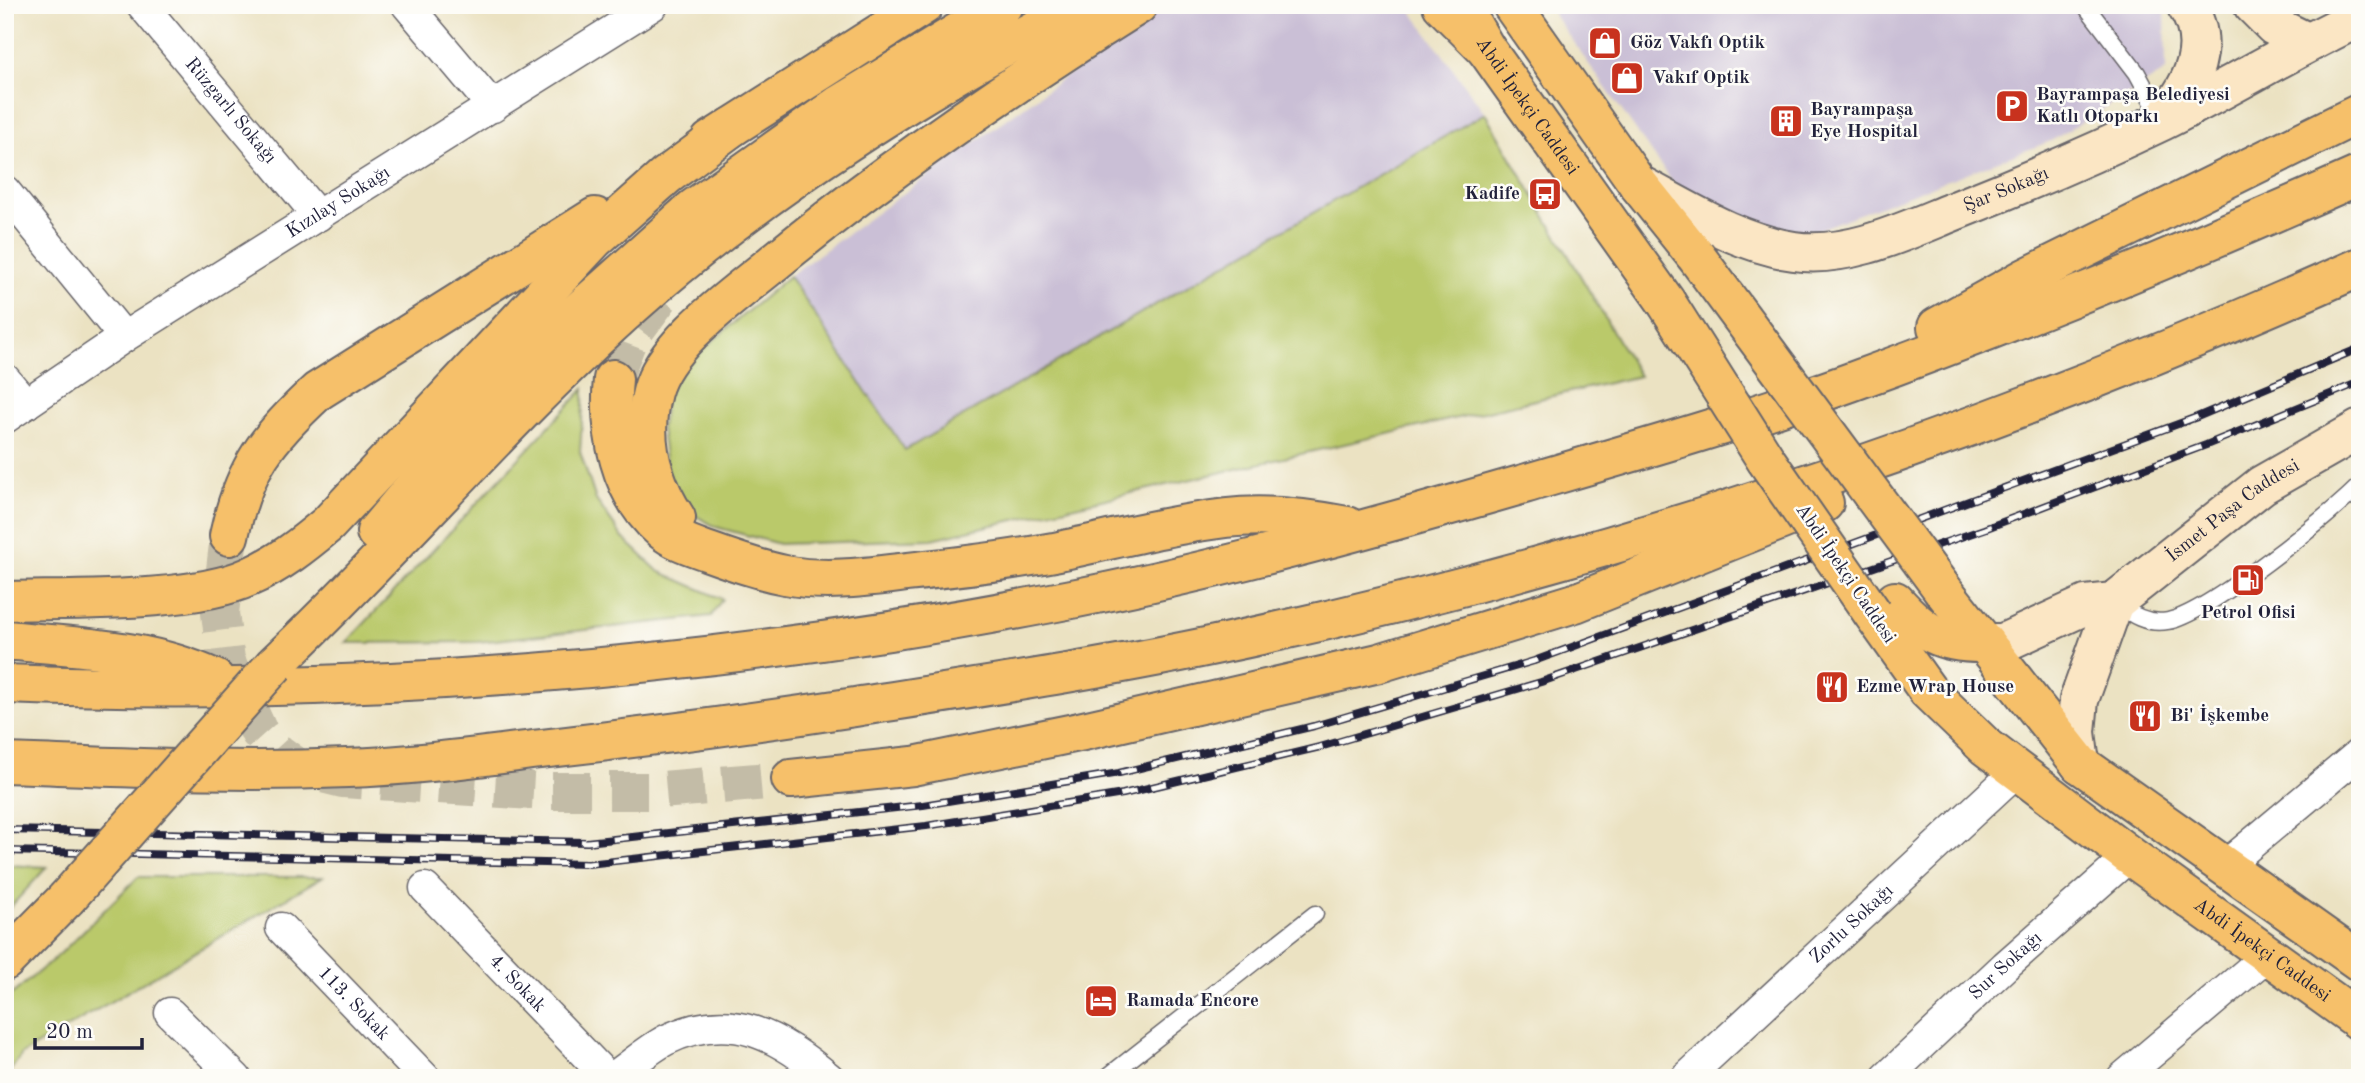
<svg xmlns="http://www.w3.org/2000/svg" width="2365" height="1083" font-family="'Old Standard TT',serif">
<style>
.industrial{fill:#cabfd6}
.green{fill:#bac96b;stroke:#6e7653;stroke-width:2}
.lines{fill:none;stroke-linecap:round;stroke-linejoin:round}
.highway-tunnel{stroke:#c3bca7;stroke-width:38;stroke-dasharray:38 19;stroke-linecap:butt}
.lane-casing{stroke:#68656a;stroke-width:19}
.street-casing{stroke:#68656a;stroke-width:33}
.secondary-casing{stroke:#68656a;stroke-width:42}
.primary-casing{stroke:#68656a;stroke-width:42}
.highway-casing{stroke:#68656a;stroke-width:42}
.lane{stroke:#fff;stroke-width:16}
.street{stroke:#fff;stroke-width:30}
.secondary{stroke:#fbe6c4;stroke-width:38}
.primary{stroke:#f6c06b;stroke-width:38}
.highway{stroke:#f6c06b;stroke-width:38}
.rail-casing{stroke:#22223b;stroke-width:8}
.rail{stroke:#fdfcf7;stroke-width:5;stroke-dasharray:16;stroke-linecap:butt}
.primary-bridge-casing{stroke:#68656a;stroke-width:42;stroke-linecap:butt}
.highway-bridge-casing{stroke:#68656a;stroke-width:42;stroke-linecap:butt}
.primary-bridge{stroke:#f6c06b;stroke-width:38}
.highway-bridge{stroke:#f6c06b;stroke-width:38}
.labels{text-anchor:middle;dominant-baseline:central;stroke-width:5;stroke-linejoin:round;paint-order:stroke}
.poi-label{font-size:19px;font-weight:bold;fill:#22223b;stroke:#fdfcf7;text-anchor:start}
.street-label{font-size:19px;fill:#22223b;stroke:#fdfcf7}
</style>
<rect width="100%" height="100%" fill="#fdfcf7"/>
<filter id="ink" filterUnits="userSpaceOnUse"><feTurbulence type="fractalNoise" baseFrequency=".0143" numOctaves="2"/><feDisplacementMap in="SourceGraphic" scale="14" xChannelSelector="R" yChannelSelector="G"/><feConvolveMatrix kernelMatrix="1 2 1 2 8 2 1 2 1" color-interpolation-filters="sRGB"/></filter>
<filter id="wash" filterUnits="userSpaceOnUse"><feTurbulence type="fractalNoise" baseFrequency=".00686" numOctaves="4" result="noise"/><feDisplacementMap in="SourceGraphic" scale="28" xChannelSelector="R" yChannelSelector="G"/><feGaussianBlur stdDeviation="1.57" result="paint"/><feColorMatrix in="noise" values="0 0 0 0 0 0 0 0 0 0 0 0 0 0 0 0 0 1.4 0 .05"/><feComposite in="paint" operator="in"/></filter>
<g filter="url(#wash)">
<rect width="100%" height="100%" fill="#ebe2c2"/>
<g class="industrial">
<polygon points="1165,5 1407,5 1485,113 905,450 789,276"/>
<polygon points="1547,5 2165,5 2166,71 2051,141 1796,238 1683,197"/>
</g>
<g class="green">
<polygon points="1485,113 1639,376 932,539 779,544 716,527 696,516 668,479 661,428 666,395 682,367 789,276 905,450"/>
<polygon points="584,389 580,452 596,500 623,538 658,571 722,599 711,616 478,642 346,643"/>
<polygon points="5,865 47,867 5,913"/>
<polygon points="138,877 322,877 22,1054 5,1078 5,1000 61,953"/>
</g>
</g>
<g filter="url(#ink)">
<g class="lines">
<g class="highway-tunnel">
<polyline points="613,379 628,340 669,285"/>
<polyline points="229,536 220,613 226,660 259,732 277,752 299,768 343,779 534,791 649,791 791,779"/>
</g>
<g class="lane-casing">
<g id="lane">
<polyline points="2085,5 2137,73 2162,119"/>
<path d="M2114 602C2131 614 2146 625 2168 621 2207 614 2330 516 2360 485"/>
<polyline points="1106,1078 1315,914"/>
</g>
</g>
<g class="street-casing">
<g id="street">
<path id="s1" d="M142 5 318 216"/>
<polyline points="407,5 493,107"/>
<polyline points="5,191 124,337"/>
<polyline points="5,379 26,404"/>
<path id="s2" d="M5 418 124 337 653 5"/>
<polyline points="2225,866 2360,753"/>
<path id="s3" d="M425 888 608 1078"/>
<path id="s4" d="M281 928 425 1078"/>
<polyline points="170,1013 236,1078"/>
<path d="M612 1078C630 1066 647 1050 666 1040 731 1008 779 1036 829 1078"/>
<path id="s5" d="M1686 1078 2018 770"/>
<path id="s6" d="M1886 1078 2005 966 2130 856"/>
<polyline points="2122,1078 2269,954"/>
</g>
</g>
<g class="secondary-casing">
<g id="secondary">
<polyline points="2253,5 2274,26 2307,42"/>
<path d="M2166 116C2192 84 2213 45 2186 5"/>
<path id="s7" d="M1638 184C1687 210 1738 243 1794 251 1847 259 1905 231 1952 212 2023 184 2093 154 2162 121 2229 88 2292 49 2360 17"/>
<path id="s8" d="M2114 602 2262 485 2360 429"/>
<polyline points="1985,643 2003,643 2086,605 2114,602"/>
<polyline points="2080,764 2076,732 2079,700 2114,602"/>
</g>
</g>
<g class="primary-casing">
<g id="primary">
<polyline points="1512,5 1638,184 1695,255"/>
<path id="s9" d="M1469 19 1486 49 1666 302"/>
<polyline points="1943,590 2080,764 2360,962"/>
<path d="M1895 601C1924 633 1940 644 1985 643"/>
<path id="s10" d="M1873 614 1928 691 1985 746 2130 856 2360 1021"/>
</g>
</g>
<g class="highway-casing">
<g id="highway">
<polyline points="1442,5 1486,49"/>
<polyline points="710,141 924,5"/>
<polyline points="1937,327 2025,278 2360,113"/>
<path d="M613 379C608 431 619 493 662 530 675 541 693 546 709 552 734 561 759 570 785 575 826 583 866 577 907 572 956 567 1006 561 1054 552 1111 540 1168 525 1226 518 1267 513 1307 518 1347 526"/>
<path d="M676 518C651 480 640 438 652 392 664 345 729 299 766 269 883 172 1009 86 1138 5"/>
<polyline points="376,532 455,438 568,321 694,208 839,105 1003,5"/>
<path d="M229 536C244 467 267 438 318 391L595 217"/>
<path d="M5 601C70 599 192 603 249 577 279 564 303 545 328 524L595 239 666 176 732 127"/>
<path d="M5 640C77 647 149 648 215 679"/>
<path d="M275 664C398 548 507 417 633 305 768 185 922 90 1080 5"/>
<path d="M5 684C349 698 712 668 1051 603 1210 573 1368 529 1524 484 1634 452 1743 421 1851 382 2023 320 2193 249 2360 175"/>
<path d="M5 763C119 767 233 773 347 768 412 766 476 757 541 749 646 737 750 723 855 707 976 688 1096 670 1215 645 1609 562 1993 432 2360 267"/>
<polyline points="791,779 913,766 1079,732 1379,663 1575,603 1824,503"/>
<polyline points="5,961 66,899"/>
</g>
</g>
<use href="#lane" class="lane"/>
<use href="#street" class="street"/>
<use href="#secondary" class="secondary"/>
<use href="#primary" class="primary"/>
<use href="#highway" class="highway"/>
<g class="rail-casing">
<g id="rail">
<polyline points="5,830 587,842 923,805 1119,773 1314,726 1534,661 2197,417 2360,348"/>
<polyline points="5,851 588,864 926,826 1123,794 1320,747 1541,682 1984,529 2206,445 2360,382"/>
</g>
</g>
<use href="#rail" class="rail"/>
<g class="primary-bridge-casing">
<g id="primary-bridge">
<polyline points="1695,255 1943,590"/>
<polyline points="1666,302 1766,460 1873,614"/>
</g>
</g>
<g class="highway-bridge-casing">
<polyline id="highway-bridge" points="66,899 275,664"/>
</g>
<use href="#primary-bridge" class="primary-bridge"/>
<use href="#highway-bridge" class="highway-bridge"/>
</g>
</g>
<defs>
<g id="shop-square" transform="scale(1.75)"><rect x="-9" y="-9" width="18" height="18" rx="4" fill="#c8321e" stroke="#fdfcf7"/><path d="M-5-2.5h2.3a2.7 3.5 0 0 1 5.4 0H5L5.5 6h-11ZM-1.5-2.5h3a1.5 2.3 0 0 0-3 0Z" fill="#fff"/></g>
<g id="parking-square" transform="scale(1.75)"><rect x="-9" y="-9" width="18" height="18" rx="4" fill="#c8321e" stroke="#fdfcf7"/><path d="M-3.5-5.5H1a3.5 3.5 0 0 1 0 7H-1V5.5H-3.5ZM-1-3.4V-.6H.8a1.4 1.4 0 0 0 0-2.8Z" fill="#fff"/></g>
<g id="building-square" transform="scale(1.75)"><rect x="-9" y="-9" width="18" height="18" rx="4" fill="#c8321e" stroke="#fdfcf7"/><path d="M-4-6H4V6H1V3H-1V6H-4ZM-2.5-4.3h1.7v1.8h-1.7ZM.8-4.3h1.7v1.8H.8ZM-2.5-1h1.7V.8h-1.7ZM.8-1h1.7V.8H.8Z" fill="#fff"/></g>
<g id="bus-square" transform="scale(1.75)"><rect x="-9" y="-9" width="18" height="18" rx="4" fill="#c8321e" stroke="#fdfcf7"/><path d="M-5-6H5V4H4V6H2V4H-2V6H-4V4H-5ZM-3.5-4V0h7V-4ZM-3.5 1.2v1.5H-2V1.2ZM2 1.2v1.5H3.5V1.2Z" fill="#fff"/></g>
<g id="fuel-square" transform="scale(1.75)"><rect x="-9" y="-9" width="18" height="18" rx="4" fill="#c8321e" stroke="#fdfcf7"/><path d="M-5.5-6h7V0h2V4h1.3V-2.5L3-4.5l.8-.8L6-3V5H2.5V1h-1V6h-7ZM-4.2-4.7v3.2H.2V-4.7Z" fill="#fff"/></g>
<g id="restaurant-square" transform="scale(1.75)"><rect x="-9" y="-9" width="18" height="18" rx="4" fill="#c8321e" stroke="#fdfcf7"/><path d="M-5-6h1v4h1v-4h1v4h1v-4h1v5L-1.5 .5V6h-2V.5L-5-1ZM5-6V6H3V1.5H1.5Q1.5-4 5-6Z" fill="#fff"/></g>
<g id="hotel-square" transform="scale(1.75)"><rect x="-9" y="-9" width="18" height="18" rx="4" fill="#c8321e" stroke="#fdfcf7"/><path d="M-6-4.5h1.5V1H6V5H4.5V3h-9V5H-6ZM-4 0a1.8 1.8 0 1 1 3.6 0ZM.5 0V-2.5h3Q6-2.5 6 0Z" fill="#fff"/></g>
</defs>
<g fill-rule="evenodd">
<use href="#shop-square" x="1605" y="43"/>
<use href="#shop-square" x="1627" y="78"/>
<use href="#parking-square" x="2012" y="106"/>
<use href="#building-square" x="1786" y="121"/>
<use href="#bus-square" x="1545" y="194"/>
<use href="#fuel-square" x="2248" y="580"/>
<use href="#restaurant-square" x="1832" y="687"/>
<use href="#restaurant-square" x="2145" y="716"/>
<use href="#hotel-square" x="1101" y="1001"/>
</g>
<g class="labels">
<g class="poi-label">
<text x="1630" y="43">Göz Vakfı Optik</text>
<text x="1652" y="78">Vakıf Optik</text>
<text x="2036" y="95">Bayrampaşa Belediyesi<tspan x="2036" dy="22">Katlı Otoparkı</tspan></text>
<text x="1810" y="110">Bayrampaşa<tspan x="1810" dy="22">Eye Hospital</tspan></text>
<text x="1520" y="194" text-anchor="end">Kadife</text>
<text x="2248" y="613" text-anchor="middle">Petrol Ofisi</text>
<text x="1856" y="687">Ezme Wrap House</text>
<text x="2170" y="716">Bi' İşkembe</text>
<text x="1126" y="1001">Ramada Encore</text>
</g>
<g class="street-label">
<text stroke="none"><textPath href="#s9" startOffset="105">Abdi İpekçi Caddesi</textPath></text>
<text stroke="none"><textPath href="#s1" startOffset="138">Rüzgarlı Sokağı</textPath></text>
<text stroke="none"><textPath href="#s7" startOffset="394">Şar Sokağı</textPath></text>
<text stroke="none"><textPath href="#s2" startOffset="397">Kızılay Sokağı</textPath></text>
<text stroke="none"><textPath href="#s8" startOffset="150">İsmet Paşa Caddesi</textPath></text>
<text transform="translate(1845 574) rotate(56)">Abdi İpekçi Caddesi</text>
<text stroke="none"><textPath href="#s5" startOffset="226">Zorlu Sokağı</textPath></text>
<text stroke="none"><textPath href="#s10" startOffset="518">Abdi İpekçi Caddesi</textPath></text>
<text stroke="none"><textPath href="#s6" startOffset="164">Sur Sokağı</textPath></text>
<text stroke="none"><textPath href="#s3" startOffset="133">4. Sokak</textPath></text>
<text stroke="none"><textPath href="#s4" startOffset="105">113. Sokak</textPath></text>
</g>
</g>
<rect width="2365" height="1083" fill="none" stroke="#fdfcf7" stroke-width="28"/>
<path d="M35 1038v10h107v-10" fill="none" stroke="#22223b" stroke-width="3.5"/>
<text x="46" y="1038" font-size="21" fill="#22223b" stroke="#fdfcf7" stroke-width="5" paint-order="stroke">20 m</text>
</svg>
